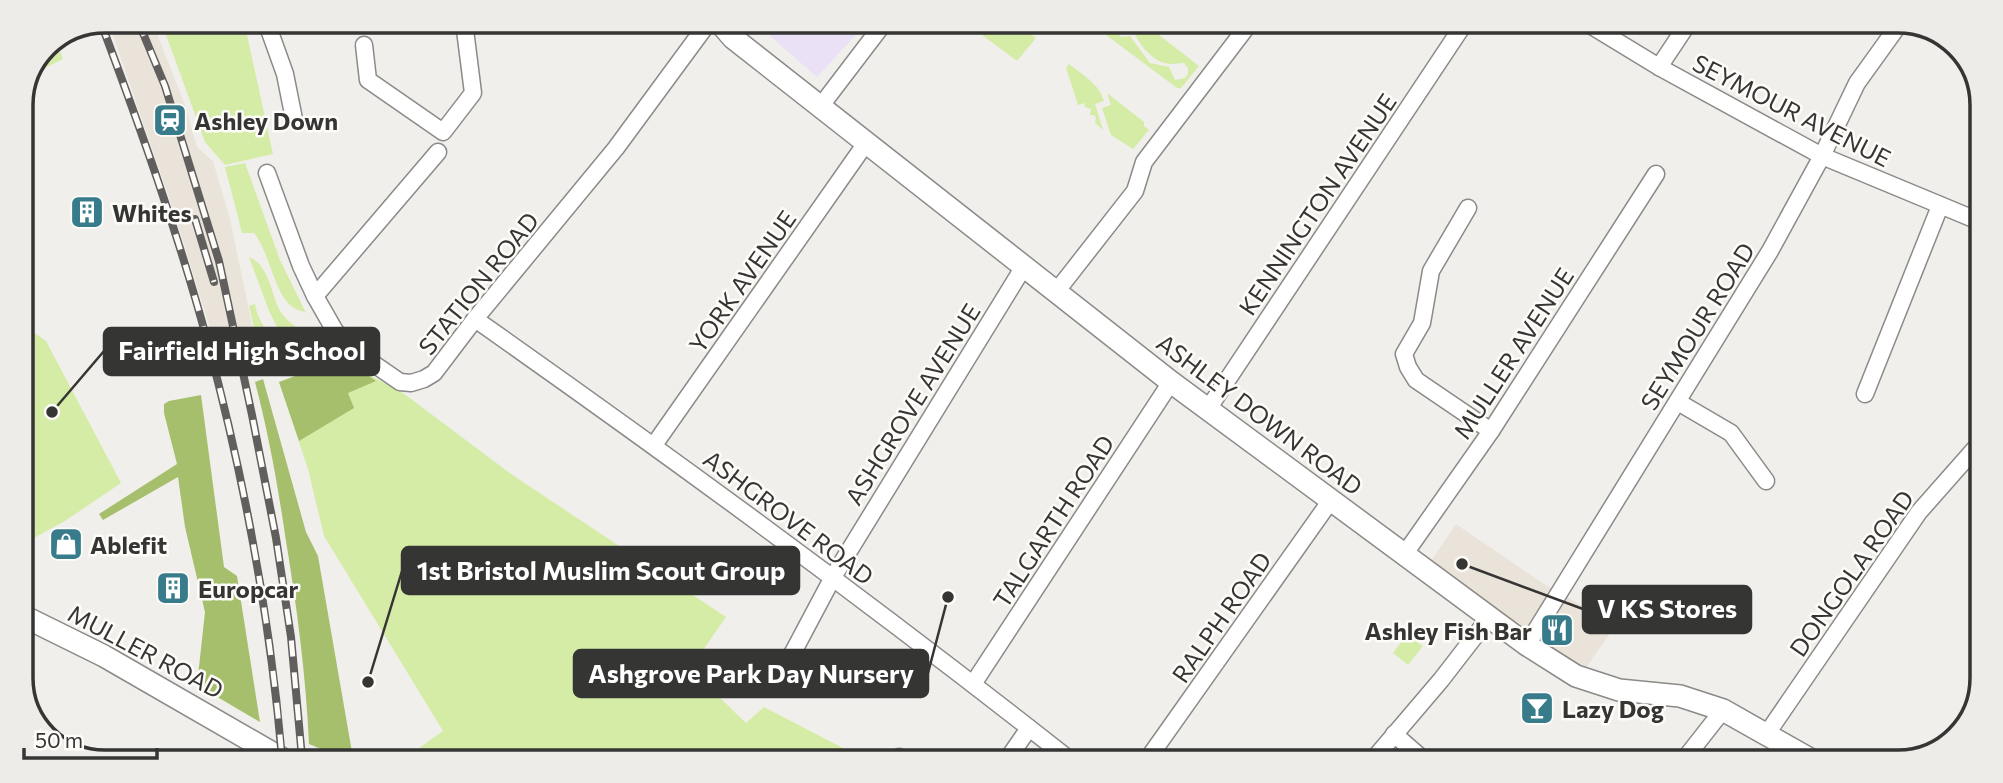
<svg xmlns="http://www.w3.org/2000/svg" width="2003" height="783" font-family="Commissioner,sans-serif">
<style>
.built{fill:#eae3da}
.education{fill:#eae1f6}
.green{fill:#d5eca6}
.forest{fill:#a6bf6d}
.lines{fill:none;stroke-linecap:round;stroke-linejoin:round}
.minor-casing{stroke:#8c8a88;stroke-width:19}
.secondary-casing{stroke:#8c8a88;stroke-width:24}
.minor{stroke:#fff;stroke-width:16}
.secondary{stroke:#fff;stroke-width:21}
.rail-casing{stroke:#605f5e;stroke-width:8}
.rail{stroke:#fefcf9;stroke-width:5;stroke-dasharray:16;stroke-linecap:butt}
.labels{text-anchor:middle;dominant-baseline:central;stroke-width:5;stroke-linejoin:round;paint-order:stroke}
.street-label{font-size:24px;fill:#353534;stroke:#fefcf9}
.poi-label{font-size:24px;font-weight:bold;fill:#353534;stroke:#fefcf9;text-anchor:start}
.rim{fill:none;stroke:#353534;stroke-width:3.5}
.leader{fill:none;stroke:#353534;stroke-width:2.5}
.callout-dot{fill:#353534;stroke:#fefcf9;stroke-width:2.5}
.callout{fill:#353534;stroke:#353534;stroke-width:2.5}
.callout-label{font-size:26px;text-anchor:middle;font-weight:bold;fill:#fff}
</style>
<rect width="100%" height="100%" fill="#f1efec"/>
<g class="built">
<polygon points="108,21 152,21 185,105 197,147 213,161 230,219 261,368 225,377 175,215"/>
<polygon points="1456,524 1544,584 1616,625 1585,669 1516,625 1431,561"/>
</g>
<polygon class="education" points="755,23 867,23 817,77"/>
<g class="green">
<polygon points="161,21 244,21 273,154 225,165 205,142"/>
<polygon points="990,23 1017,23 1036,38 1017,61 982,35"/>
<path d="M1104 24H1117L1115 28 1121 37 1130 36 1150 63 1169 67 1175 80 1185 78 1188 74V68L1184 63C1180 63 1176 64 1172 64 1152 64 1136 41 1131 24H1145L1199 66 1181 88H1177L1098 29Z"/>
<polygon points="56,41 63,59 33,74 46,45"/>
<path d="M1069 64C1083 75 1099 84 1104 101L1095 104 1103 130 1095 123 1096 118 1094 115H1090L1091 109 1085 107 1084 103 1078 105 1066 68Z"/>
<polygon points="1107,93 1144,122 1144,126 1149,130 1133,149 1111,135 1102,108 1111,105"/>
<path d="M245 163 280 260 306 313C303 311 299 311 296 309 275 300 270 252 254 233H242L225 167Z"/>
<path d="M249 257C268 264 271 292 279 309 286 323 301 328 311 339L284 351 280 333 269 311Z"/>
<path d="M255 304C258 328 283 341 268 365L263 366 249 306Z"/>
<polygon points="21,323 46,341 121,483 65,521 21,545"/>
<polygon points="342,365 360,370 403,393 511,474 726,617 690,669 746,723 764,707 864,759 405,758 443,731 324,536 308,469 279,382 320,367"/>
<polygon points="1407,634 1423,646 1408,665 1393,653"/>
</g>
<g class="forest">
<polygon points="342,365 360,370 376,381 348,393 354,408 299,441 279,382 320,367"/>
<path d="M263 379 306 532 318 556 353 758H342L309 744C306 676 297 608 286 541 278 487 269 435 255 382Z"/>
<polygon points="201,395 224,567 237,576 260,722 197,685 205,612 185,527 178,477 103,520 99,514 177,464 164,413 164,404 169,401"/>
</g>
<g class="lines">
<g class="minor-casing">
<g id="minor">
<polyline points="266,21 285,74 294,119"/>
<polyline points="1590,25 1659,67 1822,156 1981,222"/>
<polyline points="364,45 368,80 443,132 473,93 464,22"/>
<polyline points="1659,67 1687,25"/>
<polyline points="820,107 884,23"/>
<polyline points="267,173 301,266 315,296 335,331 358,353 400,382 411,383 424,379 434,373 475,319 616,148 708,23"/>
<polyline points="1468,208 1431,271 1422,323 1404,354 1408,367 1416,380 1491,431"/>
<polyline points="1056,292 1135,191 1144,162 1249,24"/>
<polyline points="315,296 438,152"/>
<path d="M475 319C677 461 876 607 1070 760"/>
<polyline points="1865,394 1940,206"/>
<polyline points="1678,402 1731,433 1766,481"/>
<polyline points="1208,409 1464,24"/>
<polyline points="654,445 866,143"/>
<polyline points="1404,555 1491,431 1656,174"/>
<polyline points="1527,645 1770,251 1822,156 1857,83 1898,26"/>
<polyline points="781,675 833,577 1023,268"/>
<polyline points="973,684 1171,382"/>
<polyline points="1394,734 1425,761"/>
<polyline points="1766,735 1919,512 1979,444"/>
<polyline points="899,757 903,759"/>
<polyline points="1007,760 1029,728"/>
<polyline points="1147,760 1331,500"/>
<polyline points="1372,761 1441,680 1489,618"/>
<polyline points="1683,761 1723,710"/>
</g>
</g>
<g class="secondary-casing">
<g id="secondary">
<polyline points="720,23 733,38 1171,382 1527,645 1576,676 1619,690 1680,696 1723,710 1815,762"/>
<polyline points="21,615 104,656 281,758"/>
</g>
</g>
<use href="#minor" class="minor"/>
<use href="#secondary" class="secondary"/>
<g class="rail-casing">
<g id="rail">
<polyline points="138,21 165,86 219,261 252,415 276,538 291,637 302,758"/>
<path d="M101 23C140 127 178 233 207 340 244 477 270 617 282 758"/>
<polyline points="195,219 214,282"/>
</g>
</g>
<use href="#rail" class="rail"/>
</g>
<defs>
<g id="station-square" transform="scale(1.75)"><rect x="-9" y="-9" width="18" height="18" rx="4" fill="#387c8b" stroke="#fefcf9"/><path d="M-3-6H3Q5-6 5-4V2Q5 4 3 4L4.5 6H3L1.5 4h-3L-3 6H-4.5L-3 4Q-5 4-5 2V-4Q-5-6-3-6ZM-3.5-4v3h7v-3ZM-3.5 1v1.5H-2V1ZM2 1v1.5H3.5V1Z" fill="#fff"/></g>
<g id="building-square" transform="scale(1.75)"><rect x="-9" y="-9" width="18" height="18" rx="4" fill="#387c8b" stroke="#fefcf9"/><path d="M-4-6H4V6H1V3H-1V6H-4ZM-2.5-4.3h1.7v1.8h-1.7ZM.8-4.3h1.7v1.8H.8ZM-2.5-1h1.7V.8h-1.7ZM.8-1h1.7V.8H.8Z" fill="#fff"/></g>
<g id="shop-square" transform="scale(1.75)"><rect x="-9" y="-9" width="18" height="18" rx="4" fill="#387c8b" stroke="#fefcf9"/><path d="M-5-2.5h2.3a2.7 3.5 0 0 1 5.4 0H5L5.5 6h-11ZM-1.5-2.5h3a1.5 2.3 0 0 0-3 0Z" fill="#fff"/></g>
<g id="restaurant-square" transform="scale(1.75)"><rect x="-9" y="-9" width="18" height="18" rx="4" fill="#387c8b" stroke="#fefcf9"/><path d="M-5-6h1v4h1v-4h1v4h1v-4h1v5L-1.5 .5V6h-2V.5L-5-1ZM5-6V6H3V1.5H1.5Q1.5-4 5-6Z" fill="#fff"/></g>
<g id="bar-square" transform="scale(1.75)"><rect x="-9" y="-9" width="18" height="18" rx="4" fill="#387c8b" stroke="#fefcf9"/><path d="M-6-5H6L.8 .8V4.5H3.5V6h-7V4.5H-.8V.8Z" fill="#fff"/></g>
</defs>
<g fill-rule="evenodd">
<use href="#station-square" x="170" y="120"/>
<use href="#building-square" x="87" y="212"/>
<use href="#shop-square" x="66" y="544"/>
<use href="#building-square" x="173" y="588"/>
<use href="#restaurant-square" x="1557" y="630"/>
<use href="#bar-square" x="1537" y="708"/>
</g>
<g class="labels">
<g class="street-label">
<text transform="translate(1792 110) rotate(27)">SEYMOUR AVENUE</text>
<text transform="translate(1317 204) rotate(-56)">KENNINGTON AVENUE</text>
<text transform="translate(742 281) rotate(-55)">YORK AVENUE</text>
<text transform="translate(478 283) rotate(-51)">STATION ROAD</text>
<text transform="translate(1697 326) rotate(-58)">SEYMOUR ROAD</text>
<text transform="translate(1513 353) rotate(-57)">MULLER AVENUE</text>
<text transform="translate(912 404) rotate(-58)">ASHGROVE AVENUE</text>
<text transform="translate(1260 414) rotate(37)">ASHLEY DOWN ROAD</text>
<text transform="translate(789 517) rotate(37)">ASHGROVE ROAD</text>
<text transform="translate(1053 521) rotate(-57)">TALGARTH ROAD</text>
<text transform="translate(1851 573) rotate(-55)">DONGOLA ROAD</text>
<text transform="translate(1221 617) rotate(-55)">RALPH ROAD</text>
<text transform="translate(146 651) rotate(28)">MULLER ROAD</text>
</g>
<g class="poi-label">
<text x="194" y="120">Ashley Down</text>
<text x="112" y="212">Whites</text>
<text x="90" y="544">Ablefit</text>
<text x="198" y="588">Europcar</text>
<text x="1532" y="630" text-anchor="end">Ashley Fish Bar</text>
<text x="1562" y="708">Lazy Dog</text>
</g>
</g>
<path d="M0 0H2003V783H0ZM105 33H1898A72 72 0 0 1 1970 105V678A72 72 0 0 1 1898 750H105A72 72 0 0 1 33 678V105A72 72 0 0 1 105 33Z" fill="#eeece9" fill-rule="evenodd"/>
<path class="rim" d="M105 33H1898A72 72 0 0 1 1970 105V678A72 72 0 0 1 1898 750H105A72 72 0 0 1 33 678V105A72 72 0 0 1 105 33Z"/>
<path class="leader" d="M52 412L104 351M368 682L402 571M1462 564L1583 609M948 597L928 673"/>
<g class="callout-dot">
<circle cx="52" cy="412" r="7"/>
<circle cx="368" cy="682" r="7"/>
<circle cx="1462" cy="564" r="7"/>
<circle cx="948" cy="597" r="7"/>
</g>
<g class="callout">
<rect x="104" y="328" width="275" height="47" rx="7"/>
<rect x="402" y="547" width="397" height="47" rx="7"/>
<rect x="1583" y="586" width="168" height="47" rx="7"/>
<rect x="574" y="650" width="354" height="47" rx="7"/>
</g>
<g class="callout-label">
<text x="242" y="360">Fairfield High School</text>
<text x="601" y="580">1st Bristol Muslim Scout Group</text>
<text x="1667" y="618">V KS Stores</text>
<text x="751" y="683">Ashgrove Park Day Nursery</text>
</g>
<path d="M24 748v10h133v-10" fill="none" stroke="#353534" stroke-width="3.5"/>
<text x="35" y="748" font-size="21" fill="#353534" stroke="#fefcf9" stroke-width="5" paint-order="stroke">50 m</text>
</svg>
